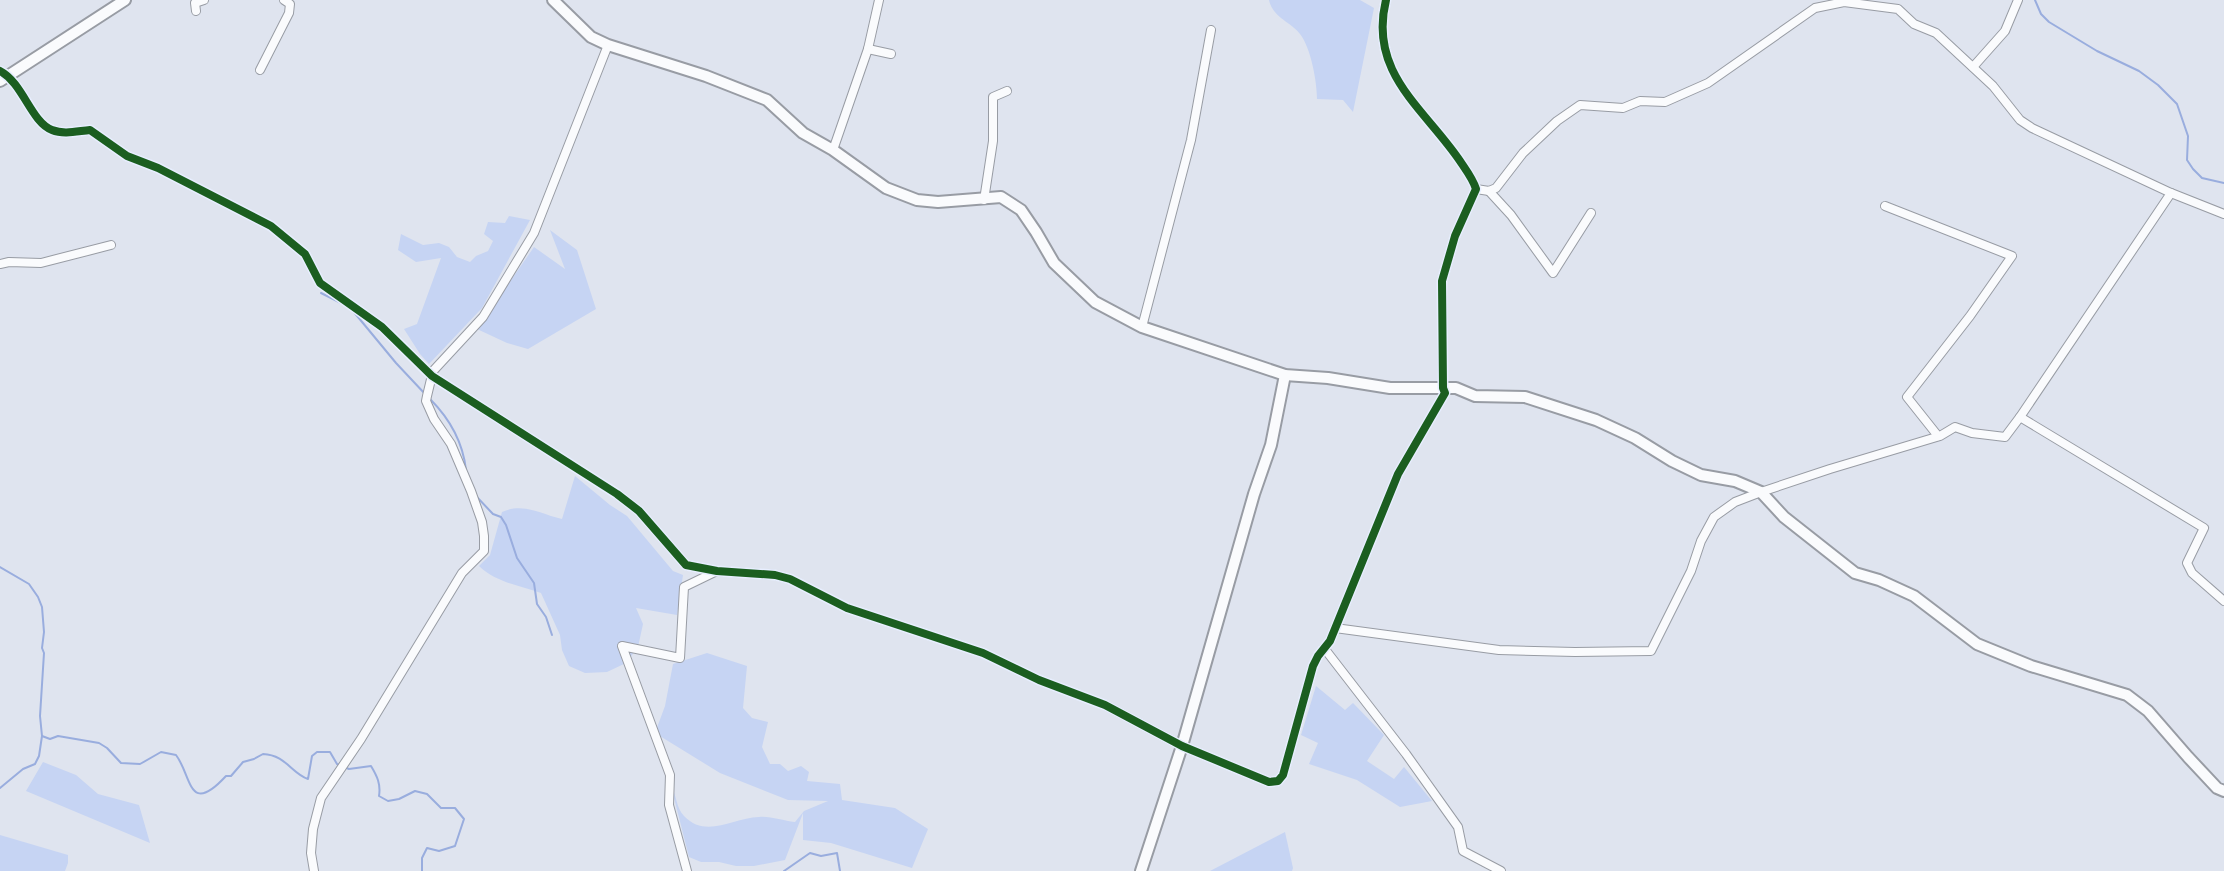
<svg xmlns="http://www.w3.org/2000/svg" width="2224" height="871" font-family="Commissioner,sans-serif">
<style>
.green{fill:#c6d4f3}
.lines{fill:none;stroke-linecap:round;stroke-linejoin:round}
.stream{stroke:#99adde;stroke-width:2}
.street-casing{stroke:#989ca4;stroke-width:10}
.secondary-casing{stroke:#989ca4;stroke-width:14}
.street{stroke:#fafbfd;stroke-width:8}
.secondary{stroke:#fafbfd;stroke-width:10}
.cycleway-casing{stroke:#e8efff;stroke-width:11}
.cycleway{stroke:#1b5e20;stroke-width:8}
</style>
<rect width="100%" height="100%" fill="#dfe4ef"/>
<g class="green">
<path d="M1269 0H1360L1374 8 1353 112 1343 100 1317 99C1317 82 1311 48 1300 34 1290 21 1273 18 1269 0Z"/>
<polygon points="509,216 530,220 482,308 429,364 420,354 404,329 417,324 441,258 416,262 398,250 401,234 423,245 439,243 449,247 457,257 470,262 476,256 488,251 493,241 484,234 488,222 505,223"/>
<polygon points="550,230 577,250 596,309 528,349 507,343 477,329 534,247 565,269"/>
<path d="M575 476 610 505 627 516 673 571 683 575 677 615 636 608 643 624 638 647 626 663 607 672 585 673 569 666 562 650 560 635 541 593C519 585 497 583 479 566L490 555 502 512C523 502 541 514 562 519Z"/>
<path d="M707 653 747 666 743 708 752 718 768 722 762 747 770 764H780L788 771 801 766 809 772 807 781 840 784 842 800 895 808 928 829 912 868 831 843 803 840V813L785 860 754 866H736L719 862H701L689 857 671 786C677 796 676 808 684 816 706 839 733 818 759 817 771 816 783 821 795 822L804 811 828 801 788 800 720 773 655 733 665 706 673 664Z"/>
<polygon points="1316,686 1345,710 1353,703 1384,735 1367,761 1394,779 1404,767 1432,801 1400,807 1357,780 1309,764 1318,743 1301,735"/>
<polygon points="43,762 76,775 98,794 139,805 150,843 26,791"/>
<polygon points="1285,832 1293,868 1292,871 1210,871"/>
<polygon points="0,835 68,855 68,863 65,871 0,871"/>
</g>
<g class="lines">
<g class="stream">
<polyline points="2035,0 2041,14 2049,22 2097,51 2139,71 2158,85 2177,104 2188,136 2187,160 2193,169 2202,178 2224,183"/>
<polyline points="321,293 349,307"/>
<polyline points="353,311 396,363 426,395"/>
<path d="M430 399C449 418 463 443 466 470"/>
<polyline points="475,495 493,514 501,517 506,525 517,558 534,583 537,604 546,617 552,635"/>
<path d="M0 567 29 584 38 597 42 607 44 632 42 648 44 653 40 716 42 736 50 739 58 736 99 743 107 748 121 763 140 764 161 752 176 755C192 776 188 817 226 776H231L243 762 254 759 263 754C286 755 291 773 308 779L312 756 317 752H330L337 764 349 769 371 766C377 776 381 784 379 796L388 801 399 799 415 791 427 794 441 808H455L464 819 455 846 439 851 427 848 422 858V871"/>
<polyline points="0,788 23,769 35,764 39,756 42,736"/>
<polyline points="784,871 810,853 821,856 837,853 840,871"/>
</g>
<g class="street-casing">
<g id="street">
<polyline points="196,11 195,3 204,0"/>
<polyline points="868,49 891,54"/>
<polyline points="1973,67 2005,31 2018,0"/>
<polyline points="260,70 289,13 290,4 284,0"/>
<path d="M0 71C23 83 31 122 52 130 64 135 78 131 90 130L127 156 158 168 271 226 305 254 320 283 382 327 432 376 617 494 639 511 686 565 717 571 775 575 790 579 847 608 983 653 1039 680 1105 705 1182 746 1269 782 1278 781 1283 775 1313 666 1318 656 1330 641 1398 474 1445 393 1443 388 1442 281 1455 236 1476 189C1473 179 1466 170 1460 161 1424 108 1368 73 1386 0"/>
<polyline points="833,150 868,49 879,0"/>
<polyline points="1476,189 1489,191 1496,188 1523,153 1557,121 1580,105 1623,108 1640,101 1665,102 1708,83 1815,8 1844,2 1898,9 1914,24 1936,33 1993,86 2020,120 2032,128 2171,193 2224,214"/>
<polyline points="1489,191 1511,215 1553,273 1591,213"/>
<polyline points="2171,193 2020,417 2204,528 2187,563 2192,573 2224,601"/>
<polyline points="984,200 993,141 993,97 1007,91"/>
<polyline points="1885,206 2012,256 1970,316 1907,397 1938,436"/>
<polyline points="0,264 9,262 41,263 111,245"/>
<polyline points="1142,327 1191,140 1211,30"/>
<polyline points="1335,628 1499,650 1575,652 1651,651 1691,571 1701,541 1714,517 1735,502 1761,492 1830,469 1940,436 1955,427 1972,433 2005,437 2020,417"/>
<polyline points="1324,648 1406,754 1458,827 1463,851 1501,871"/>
<polyline points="314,871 311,853 313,829 321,798 361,739 462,573 484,551 484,536 482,522 471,491 451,444 434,419 426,401 427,396 433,371 483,317 534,233 608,45"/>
<polyline points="687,871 669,805 670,775 622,646 680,658 684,587 717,571"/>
</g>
</g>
<g class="secondary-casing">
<g id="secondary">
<polyline points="553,0 591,37 608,45 706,76 767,100 803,133 833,150 886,188 917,200 938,202 1001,197 1021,210 1036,232 1054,263 1095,302 1142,327 1285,375 1328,378 1390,388 1456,388 1475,396 1525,397 1596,420 1635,438 1672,461 1701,475 1735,481 1761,492 1784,517 1855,573 1879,580 1914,596 1977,644 2031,666 2127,695 2148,711 2188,757 2217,788 2224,791"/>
<polyline points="0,81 125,0"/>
<polyline points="1141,871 1182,746 1254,494 1271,445 1285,375"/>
</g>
</g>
<use href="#street" class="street"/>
<use href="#secondary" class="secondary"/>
<g class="cycleway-casing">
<path id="cycleway" d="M0 71C23 83 31 122 52 130 64 135 78 131 90 130L127 156 158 168 271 226 305 254 320 283 382 327 432 376 617 494 639 511 686 565 717 571 775 575 790 579 847 608 983 653 1039 680 1105 705 1182 746 1269 782 1278 781 1283 775 1313 666 1318 656 1330 641 1398 474 1445 393 1443 388 1442 281 1455 236 1476 189C1473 179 1466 170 1460 161 1424 108 1368 73 1386 0"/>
</g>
<use href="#cycleway" class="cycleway"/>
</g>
</svg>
